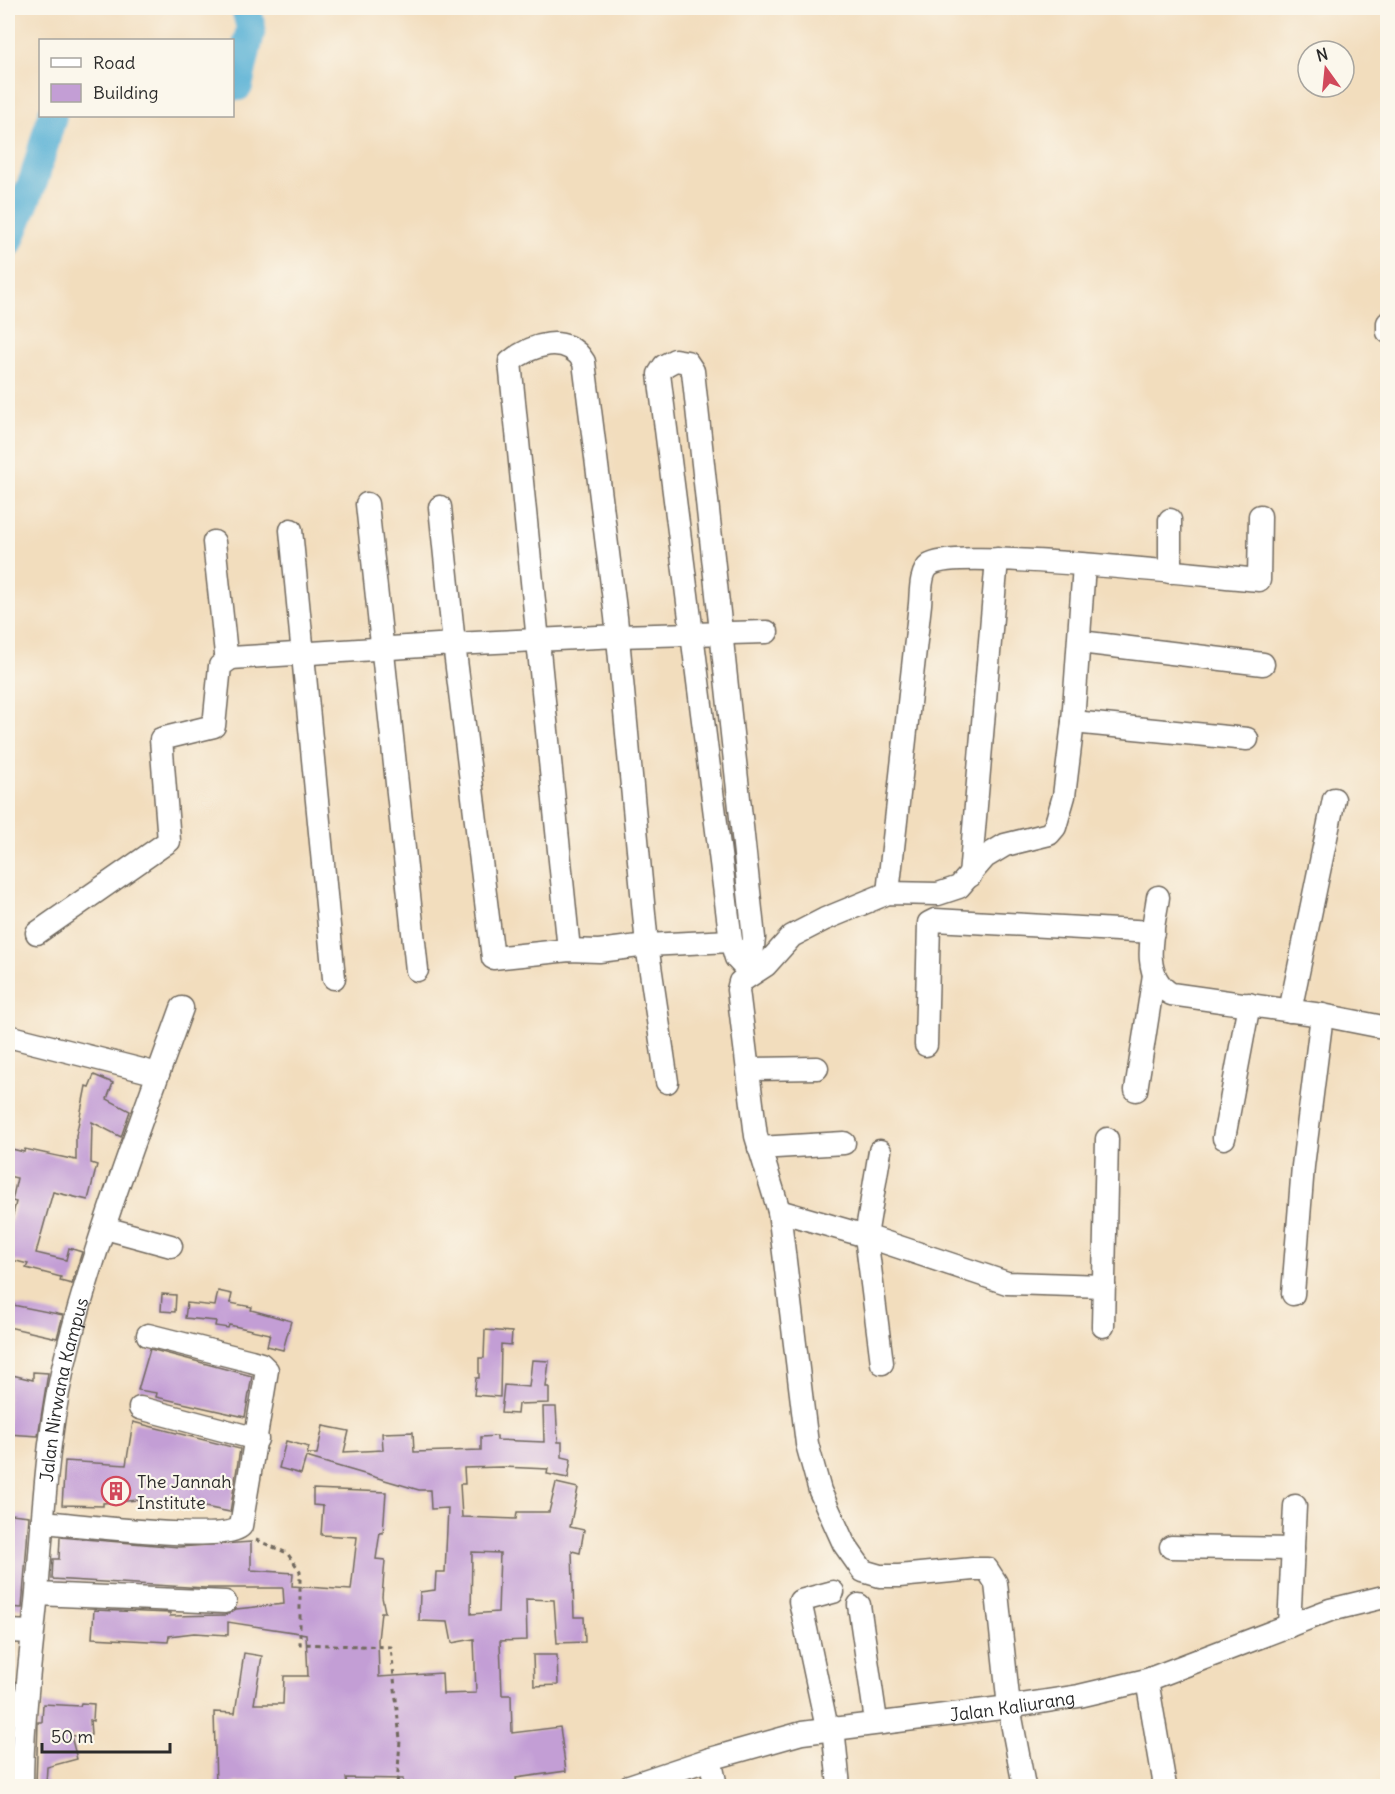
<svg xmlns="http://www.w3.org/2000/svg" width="1395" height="1794" font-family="Delius,sans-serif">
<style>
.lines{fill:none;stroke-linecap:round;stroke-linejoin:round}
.river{stroke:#58b1d5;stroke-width:30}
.building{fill:#c39ed5;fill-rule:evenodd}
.minor-casing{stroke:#71695e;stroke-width:25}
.path{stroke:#71695e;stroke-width:3;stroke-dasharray:4.5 4.5;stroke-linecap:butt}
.minor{stroke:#fff;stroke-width:22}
.labels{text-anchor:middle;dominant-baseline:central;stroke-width:4.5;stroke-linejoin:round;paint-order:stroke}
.street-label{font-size:18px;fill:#2b2b2b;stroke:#fbf7ec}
.poi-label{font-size:18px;fill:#2b2b2b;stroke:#fbf7ec;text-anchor:start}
</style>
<rect width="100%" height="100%" fill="#fbf7ec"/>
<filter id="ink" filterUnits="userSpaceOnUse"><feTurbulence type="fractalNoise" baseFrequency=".0167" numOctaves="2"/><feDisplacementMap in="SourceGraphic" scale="12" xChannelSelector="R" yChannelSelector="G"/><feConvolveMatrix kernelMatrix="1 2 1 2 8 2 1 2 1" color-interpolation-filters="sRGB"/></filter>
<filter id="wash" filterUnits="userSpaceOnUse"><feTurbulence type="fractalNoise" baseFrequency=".008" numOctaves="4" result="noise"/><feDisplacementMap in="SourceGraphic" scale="24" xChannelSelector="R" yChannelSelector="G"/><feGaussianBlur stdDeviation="1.35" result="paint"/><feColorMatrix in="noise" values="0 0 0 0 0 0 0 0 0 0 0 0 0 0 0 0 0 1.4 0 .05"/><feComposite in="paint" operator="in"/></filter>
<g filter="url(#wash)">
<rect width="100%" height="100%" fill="#f2ddbd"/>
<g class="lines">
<g class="river">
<polyline points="232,86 238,86 251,28 246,8"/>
<polyline points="8,243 34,179 52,116"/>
</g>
</g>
<g id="blocks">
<g class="building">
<polygon points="94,1075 113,1083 107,1099 130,1111 121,1137 92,1122 91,1163 97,1165 88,1200 53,1192 36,1253 66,1260 69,1248 82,1252 72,1284 60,1281 61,1277 26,1268 28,1264 8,1259 8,1234 16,1202 12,1201 17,1178 8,1176 8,1148 24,1152 25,1149 76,1160 76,1136 86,1086 89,1087"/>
<polygon points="218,1291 232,1294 230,1303 252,1307 251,1310 291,1321 283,1350 267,1346 270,1334 229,1325 228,1328 215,1326 216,1321 185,1318 187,1303 215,1306"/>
<polygon points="162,1294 176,1295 175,1312 161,1311"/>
<polygon points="8,1304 63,1315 57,1338 8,1327"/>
<polygon points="485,1330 512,1332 511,1345 501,1344 500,1397 474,1395 476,1378 479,1378 479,1358 484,1358"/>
<polygon points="150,1349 252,1376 245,1417 156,1397 157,1393 138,1390"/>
<polygon points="532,1360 549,1361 546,1387 549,1387 549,1403 518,1404 517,1414 501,1413 504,1385 529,1387"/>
<polygon points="33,1372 48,1373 38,1436 8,1434 8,1374 33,1380"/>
<path d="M543 1407H556L558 1442H562V1457L571 1459 568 1478 547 1474 548 1469 502 1467 464 1468 465 1484H460L462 1517 516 1519 517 1512H549L556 1483 578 1488 570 1527 584 1530 580 1553 572 1551 574 1617H584L585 1642 557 1643 554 1600 526 1599 527 1640 500 1641 502 1695H511L512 1733 560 1727 566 1771 516 1778 517 1785 510 1786H403V1779L346 1778 347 1786H263L262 1780 216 1785 214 1712 235 1713 244 1653 262 1656 254 1704H283L284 1676H308L306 1634 228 1622V1635L194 1633 169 1636 168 1642 92 1638 94 1610 170 1613V1616L225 1615 236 1609 284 1604 283 1588H205L52 1579 53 1559H59L60 1537 179 1547 251 1542V1570L293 1573 292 1586 351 1590 357 1537 321 1535 323 1506 313 1505V1489L386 1492 383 1533 380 1532 376 1559 385 1560 382 1597 385 1612H381L378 1640 379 1677 442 1673 443 1694 476 1693 474 1639 452 1643 448 1622 419 1621 420 1592 435 1590 436 1572H445L448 1508 431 1509 430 1490H419L306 1457 301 1474 279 1468 286 1441 309 1447 307 1454H317L323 1426 349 1431 344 1452 383 1450 382 1433 413 1432 414 1452 481 1450V1437L497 1436V1440L544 1442ZM472 1552 500 1553 498 1612 471 1614Z"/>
<polygon points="133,1422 240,1449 230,1512 190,1504 190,1507 149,1506 150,1499 103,1503 103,1506 62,1505 65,1461 126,1465"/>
<polygon points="11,1514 29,1516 22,1608 8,1607 8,1543"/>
<polygon points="533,1655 557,1655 558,1685 534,1686"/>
<polygon points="81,1703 94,1704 93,1721 90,1720 91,1735 71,1736 77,1759 47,1767 46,1785 36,1784 38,1722 42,1722 43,1704 80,1706"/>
</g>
</g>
</g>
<g filter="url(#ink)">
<use href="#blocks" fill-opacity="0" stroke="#71695e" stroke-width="1.5"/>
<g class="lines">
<g class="minor-casing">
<g id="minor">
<polyline points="1388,323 1388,332"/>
<polygon points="675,360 687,362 693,371 754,938 750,973 736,958 731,941 659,374 664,366"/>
<polyline points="367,504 417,970"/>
<polyline points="1170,520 1170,572"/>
<polyline points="291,530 334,978"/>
<polyline points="214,542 226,654 231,658 454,644 440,507"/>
<polyline points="1080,642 1263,664"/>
<polyline points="1073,722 1247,739"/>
<polyline points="970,876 997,559"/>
<path d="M888 893 920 604C921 593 920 572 930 565 957 547 1211 576 1259 580L1260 516"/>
<path d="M1158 897C1154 928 1138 975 1171 994L1322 1015 1388 1028"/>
<polyline points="37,933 169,841 161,739 214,726 220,666 231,658"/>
<polyline points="731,941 647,945 599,951 569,950 493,958 454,644 618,636 767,632"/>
<path d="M569 950 510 362C531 345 567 332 584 362L616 617 647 945 667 1082"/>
<polyline points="1290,1011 1334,799"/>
<polyline points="8,1036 158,1074"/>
<polyline points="926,1045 929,923 935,920 1153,932"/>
<polyline points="749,1069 817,1068"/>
<polyline points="1136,1090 1154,975"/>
<polyline points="1224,1138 1249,1004"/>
<polyline points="759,1148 844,1143"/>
<polyline points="880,1151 866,1236 882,1363"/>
<polyline points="779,1211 866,1236 1007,1283 1104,1286"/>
<polyline points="105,1228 171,1246"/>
<polyline points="1293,1294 1303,1166 1322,1015"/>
<polyline points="1103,1326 1107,1139"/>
<polyline points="140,1408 257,1439"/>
<path d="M42 1522C74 1524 225 1544 241 1526L267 1370 261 1364 251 1361 148 1335"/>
<polyline points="1171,1547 1293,1549"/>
<polyline points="37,1594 225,1602"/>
<polyline points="859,1605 876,1721"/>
<polyline points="1289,1626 1295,1506"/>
<polyline points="8,1631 32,1632"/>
<polyline points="1147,1680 1165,1786"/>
<polyline points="833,1727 839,1786"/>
<polyline points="827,1728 800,1601 833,1592"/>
<polyline points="710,1759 716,1786"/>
<path id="s1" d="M22 1786C22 1721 31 1657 37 1592 44 1509 47 1425 69 1344 99 1230 142 1119 182 1008"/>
<path id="s2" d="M629 1786 710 1759 802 1733 1009 1707 1079 1696 1147 1680 1330 1610 1388 1596"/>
<polyline points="1024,1786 1009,1707 996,1583 987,1569 973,1569 899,1576 880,1576 863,1571 844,1544 820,1491 807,1444 779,1211 756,1136 738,990 740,982 766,965 792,936 825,919 888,893 938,894 959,887 985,857 1005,845 1049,834 1055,827 1064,796 1073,722 1084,565"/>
</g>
</g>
<polyline class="path" points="256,1540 287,1553 300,1571 300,1644 391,1647 400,1740 397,1786"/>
<use href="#minor" class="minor"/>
</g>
</g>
<defs>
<g id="building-ring" transform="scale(1.5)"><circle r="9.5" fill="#fbf7ec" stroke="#d1495b" stroke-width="1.5"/><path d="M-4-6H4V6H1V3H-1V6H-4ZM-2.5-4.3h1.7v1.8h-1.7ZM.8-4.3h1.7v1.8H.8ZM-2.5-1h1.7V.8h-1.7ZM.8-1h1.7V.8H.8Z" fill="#d1495b"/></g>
</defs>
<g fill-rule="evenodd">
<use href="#building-ring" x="116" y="1491"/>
</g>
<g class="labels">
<g class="street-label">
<text stroke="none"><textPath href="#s1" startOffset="399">Jalan Nirwana Kampus</textPath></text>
<text stroke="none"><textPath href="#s2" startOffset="393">Jalan Kaliurang</textPath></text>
</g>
<g class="poi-label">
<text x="137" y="1481">The Jannah<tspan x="137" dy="21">Institute</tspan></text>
</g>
</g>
<rect width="1395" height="1794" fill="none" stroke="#fbf7ec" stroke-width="30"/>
<rect x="39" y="39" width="195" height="78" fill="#fbf7ec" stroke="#a8a59f" stroke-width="1.5"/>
<rect x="51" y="58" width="30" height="9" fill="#ffffff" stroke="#a8a59f" stroke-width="1.5"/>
<text x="93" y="69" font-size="18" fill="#2b2b2b">Road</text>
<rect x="51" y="84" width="30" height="18" fill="#c39ed5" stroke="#a8a59f" stroke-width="1.5"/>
<text x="93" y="99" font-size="18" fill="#2b2b2b">Building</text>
<g transform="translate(1326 69) rotate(345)"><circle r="28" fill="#fbf7ec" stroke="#a8a59f" stroke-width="1.5"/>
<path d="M0-4.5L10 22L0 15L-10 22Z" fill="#d1495b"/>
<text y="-9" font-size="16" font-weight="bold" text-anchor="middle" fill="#2b2b2b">N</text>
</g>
<path d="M42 1743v9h128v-9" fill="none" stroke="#2b2b2b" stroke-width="3"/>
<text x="51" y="1743" font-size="18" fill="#2b2b2b" stroke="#fbf7ec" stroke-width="4.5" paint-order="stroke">50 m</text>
</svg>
